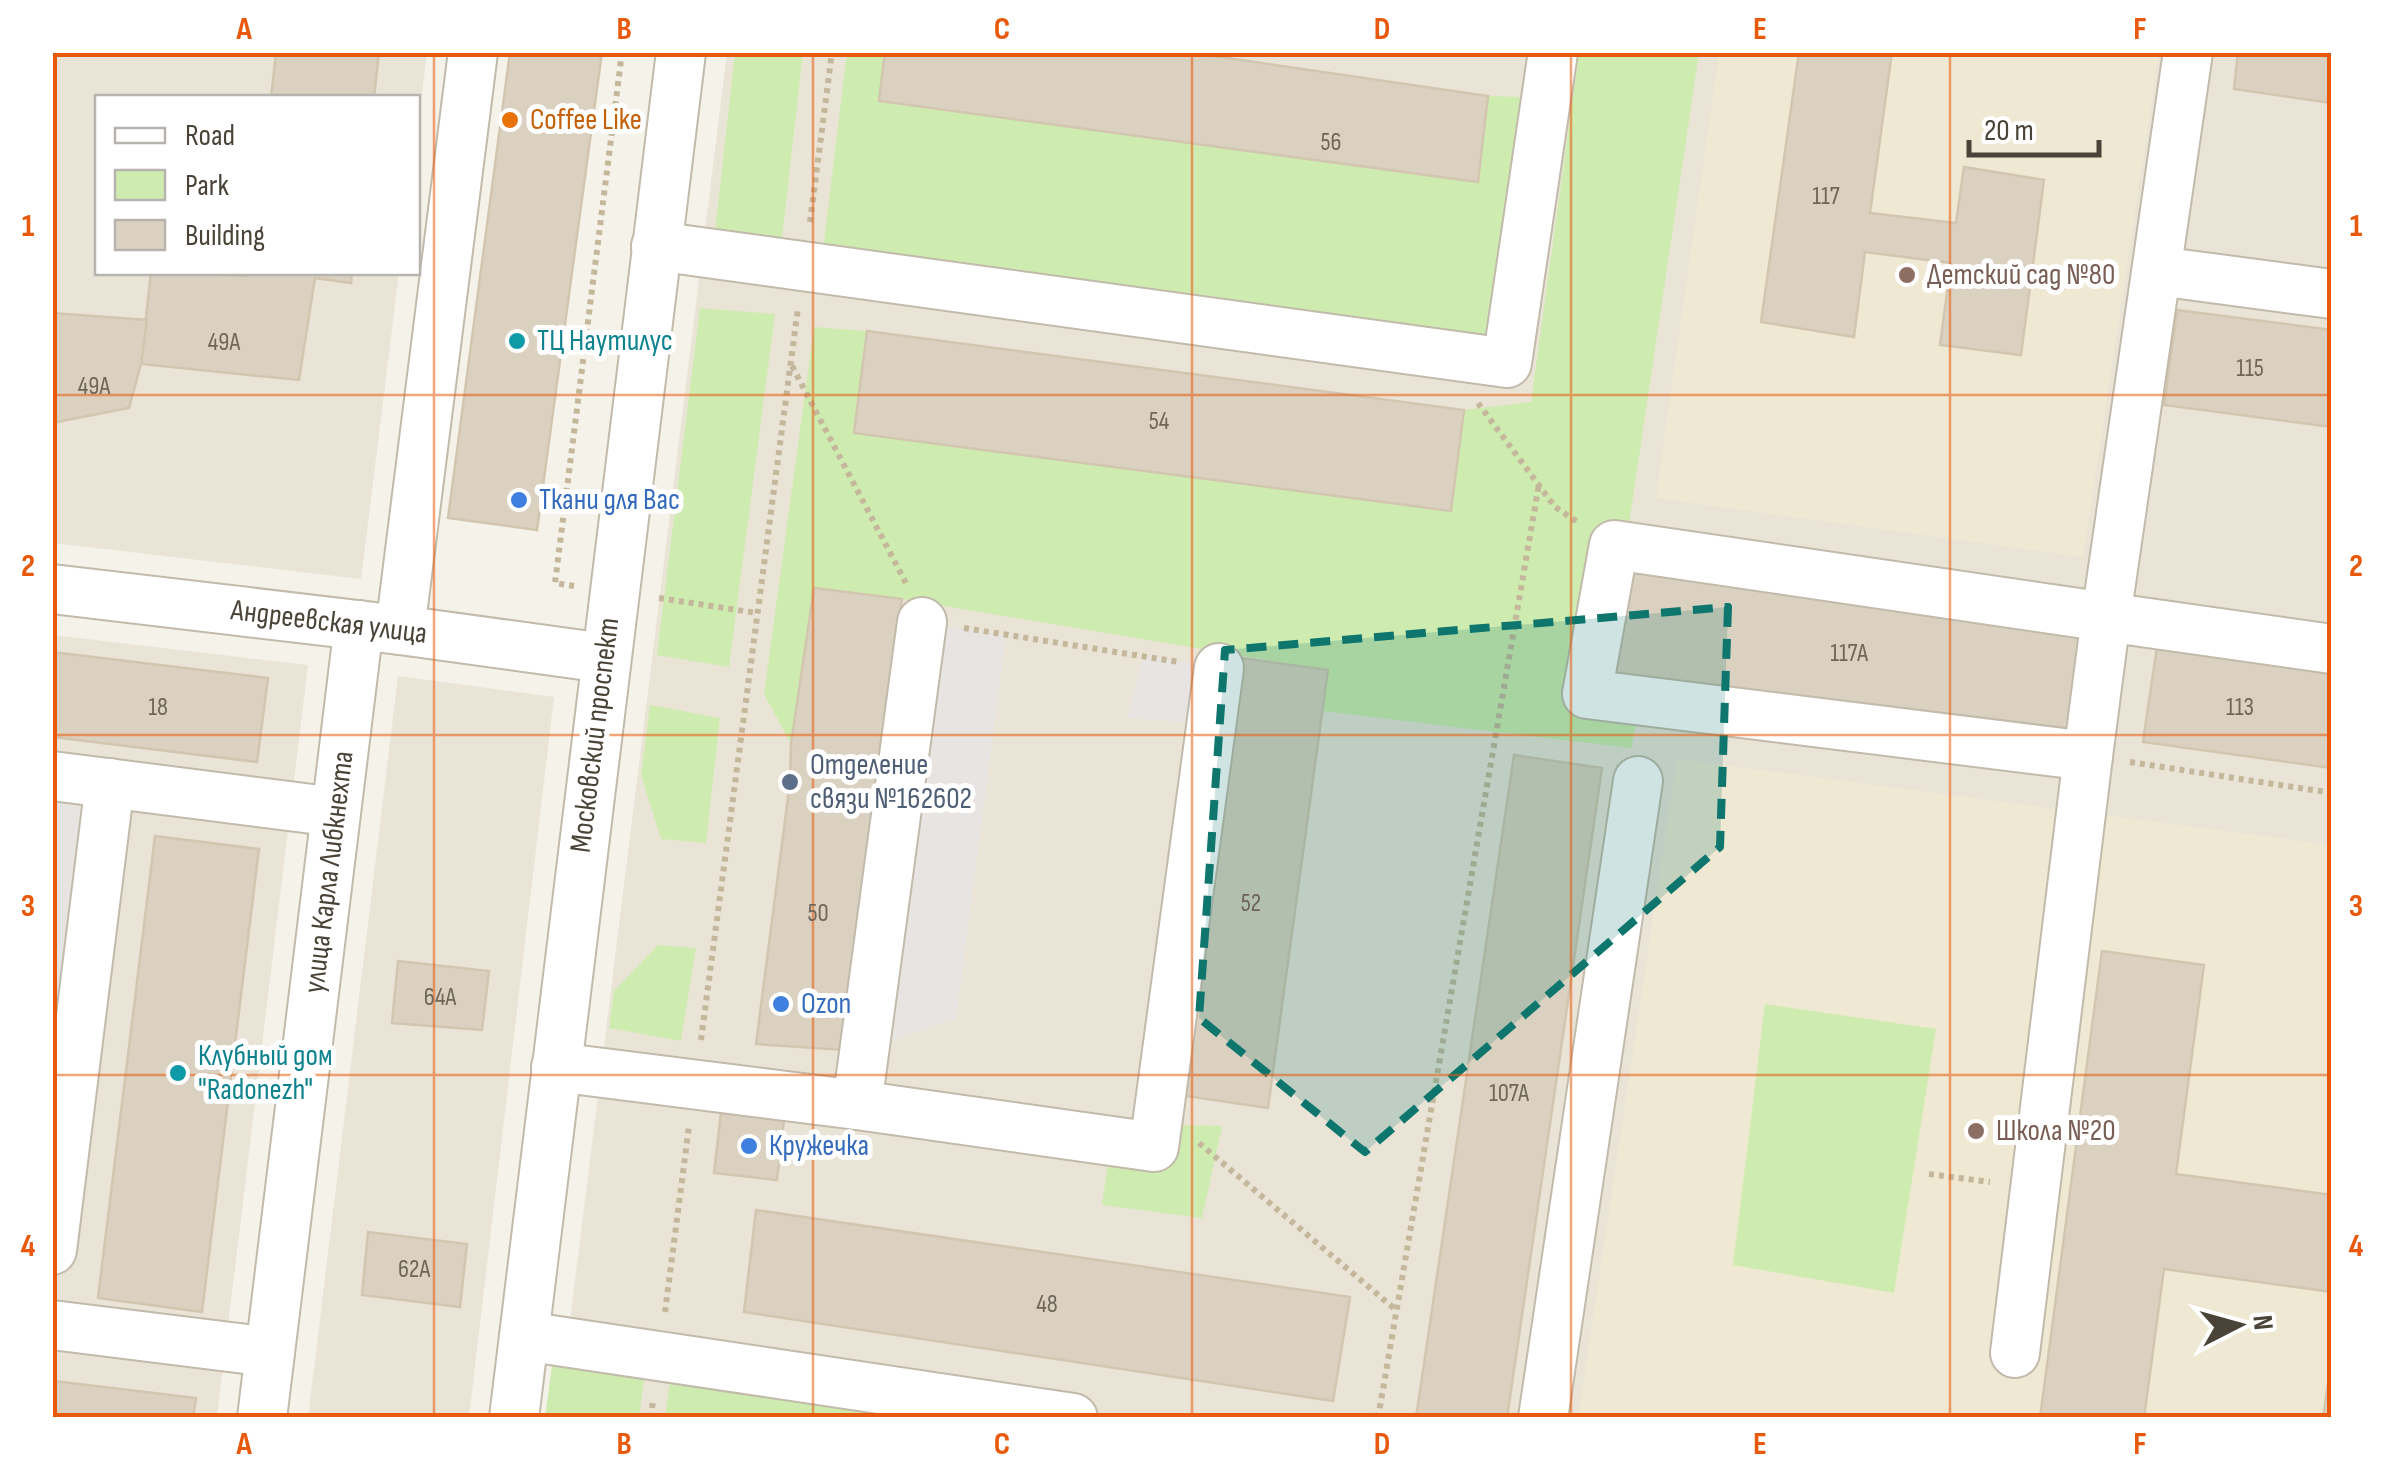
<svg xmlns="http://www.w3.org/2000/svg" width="2384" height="1470" font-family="'Sofia Sans Condensed',sans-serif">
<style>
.residential{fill:#eae4d7}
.education{fill:#efe8d2}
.green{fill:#cfecb0}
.parking{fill:#e7e4e1}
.building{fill:#dbd1c0;stroke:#d3c6b0;stroke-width:2.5}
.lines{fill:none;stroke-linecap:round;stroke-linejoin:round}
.minor-casing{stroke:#c2baab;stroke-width:52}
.path{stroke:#c4b79b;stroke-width:6;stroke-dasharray:5 5;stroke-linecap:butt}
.minor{stroke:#fff;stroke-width:48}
.marked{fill:#0f766e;fill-opacity:0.2;stroke:#0f766e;stroke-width:8;stroke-dasharray:20 12;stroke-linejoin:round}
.grid{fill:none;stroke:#e8590c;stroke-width:2.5;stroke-opacity:0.55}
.food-dot{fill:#e8710a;stroke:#fff;stroke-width:4}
.education-dot{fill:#8d6e63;stroke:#fff;stroke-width:4}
.culture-dot{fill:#0f9aa8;stroke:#fff;stroke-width:4}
.shop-dot{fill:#3f7fe0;stroke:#fff;stroke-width:4}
.service-dot{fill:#5c6f8a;stroke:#fff;stroke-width:4}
.labels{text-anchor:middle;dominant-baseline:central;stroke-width:10;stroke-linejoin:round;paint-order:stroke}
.number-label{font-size:25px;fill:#6e6659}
.food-label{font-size:30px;fill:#c56008;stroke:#fff;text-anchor:start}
.education-label{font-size:30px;fill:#785e54;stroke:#fff;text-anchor:start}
.culture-label{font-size:30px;fill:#0d838f;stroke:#fff;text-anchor:start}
.shop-label{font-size:30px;fill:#366cbe;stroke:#fff;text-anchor:start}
.street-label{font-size:30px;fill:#4a4337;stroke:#fff}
.service-label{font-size:30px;fill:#4e5e75;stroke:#fff;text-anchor:start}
.neatline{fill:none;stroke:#e8590c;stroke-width:4}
.grid-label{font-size:32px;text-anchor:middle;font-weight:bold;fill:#e8590c}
</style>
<rect width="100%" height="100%" fill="#f5f2e9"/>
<g class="residential">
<polygon points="53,53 427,53 418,127 418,98 98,98 98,272 399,273 361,579 53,543"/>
<polygon points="727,53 2331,53 2331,1417 558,1418"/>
<polygon points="53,635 308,665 217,1417 53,1418"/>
<polygon points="398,676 554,697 469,1417 308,1418"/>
</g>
<g class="education">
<polygon points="1719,53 2159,53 2083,557 1656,498"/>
<polygon points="1677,759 2331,845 2331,1417 1578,1418"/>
</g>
<g class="green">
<polygon points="735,53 803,53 781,247 714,240"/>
<polygon points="847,53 885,53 880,101 1477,182 1488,96 1531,97 1493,338 823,249"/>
<polygon points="1579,53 1699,53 1628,531 1580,698 1640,709 1631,748 1322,711 1327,670 902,599 814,588 791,744 764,694 814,327 867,331 854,433 1451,511 1464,410 1531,402"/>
<polygon points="700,308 775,314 729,667 657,655"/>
<polygon points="650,705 720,718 706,843 661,839 641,775"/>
<polygon points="658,945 696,948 681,1041 609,1028 614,991"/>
<polygon points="1765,1004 1936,1029 1894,1293 1733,1265"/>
<polygon points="1180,1125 1222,1126 1202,1218 1102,1205 1110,1148"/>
<polygon points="555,1342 647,1360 639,1417 545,1418"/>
<polygon points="672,1365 1031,1418 665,1418"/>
</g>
<g class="parking">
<polygon points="922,622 1006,635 956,1018 865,1050"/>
<polygon points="1143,656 1219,668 1212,724 1128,718"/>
<polygon points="53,803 87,807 53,1076"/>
</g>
<g class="building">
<polygon points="276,52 379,52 374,98 271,98"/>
<polygon points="510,52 602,52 537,530 448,518"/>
<polygon points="885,52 1186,52 1488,96 1478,182 879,101"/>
<polygon points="1799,52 1892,52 1870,213 1956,223 1964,167 2044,180 2021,355 1940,345 1951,263 1865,252 1854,337 1761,322"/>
<polygon points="2238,52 2332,52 2332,103 2234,89"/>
<polygon points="151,272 247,276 248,272 352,272 351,283 315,278 299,380 141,364"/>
<polygon points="2177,310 2332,330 2332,427 2164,405"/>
<polygon points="52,313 147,320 141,364 129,408 52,423"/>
<polygon points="867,331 1464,410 1451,511 854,433"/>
<polygon points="1625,569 2090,634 2076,737 1607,672"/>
<polygon points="814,588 902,599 844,1050 756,1044 790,782 791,744"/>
<polygon points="2157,647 2332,672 2332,768 2143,742"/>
<polygon points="52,652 268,678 257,762 52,737"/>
<polygon points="1241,658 1328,670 1268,1108 1180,1095"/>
<polygon points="1514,755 1602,768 1507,1418 1416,1418"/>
<polygon points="155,836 259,849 202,1312 98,1298"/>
<polygon points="2102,951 2204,965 2176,1174 2332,1195 2332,1292 2164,1269 2144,1418 2040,1418"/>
<polygon points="398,961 489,971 482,1030 392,1023"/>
<polygon points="721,1113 784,1120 777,1180 714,1173"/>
<polygon points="756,1210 1350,1297 1333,1401 744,1312"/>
<polygon points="368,1232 467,1244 460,1307 362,1295"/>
<polygon points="2332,1356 2332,1418 2323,1418"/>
<polygon points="54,1381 196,1398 193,1418 52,1418"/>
</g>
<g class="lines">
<g class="minor-casing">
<g id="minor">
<polyline points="2188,52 2106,617 2332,649"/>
<polyline points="656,246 1507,363 1553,52"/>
<polyline points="2158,271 2332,294"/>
<polygon points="1614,545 2106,617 2088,756 1587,694"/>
<polyline points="52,589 400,630 604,658"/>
<polyline points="400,630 473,52"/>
<polyline points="52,776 336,812"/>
<polyline points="556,1067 857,1105 1154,1147 1219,668"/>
<polyline points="857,1105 922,622"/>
<polyline points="52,1250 110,783"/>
<polyline points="52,1325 270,1352"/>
<polyline points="524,1336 1073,1418"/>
<polyline points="2015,1353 2088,756"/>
<polyline points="262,1418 359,625"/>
<polyline points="514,1418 681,52"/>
<polyline points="1543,1418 1638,781"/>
</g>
</g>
<g class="path">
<polyline points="810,222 832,52"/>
<polyline points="792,366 907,585"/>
<polyline points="1478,403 1555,507 1579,523"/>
<polyline points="574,586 555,583 622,52"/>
<polyline points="659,598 757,613"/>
<polyline points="964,628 1179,662"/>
<polyline points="2130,762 2332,793"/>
<polyline points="701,1040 798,308"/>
<polyline points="1199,1143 1396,1310"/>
<polyline points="1929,1174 1990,1182"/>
<polyline points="665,1312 689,1126"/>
<polyline points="651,1418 653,1399"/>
<polyline points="1378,1418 1539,484"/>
</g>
<use href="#minor" class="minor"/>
</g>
<path class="marked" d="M1728 607 1720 847 1365 1152 1199 1018 1225 650Z"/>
<path class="grid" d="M434 52V1418M813 52V1418M1192 52V1418M1571 52V1418M1950 52V1418M52 395H2332M52 735H2332M52 1075H2332"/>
<circle class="food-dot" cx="510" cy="120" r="10"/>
<g class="education-dot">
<circle cx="1907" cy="275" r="10"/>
<circle cx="1976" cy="1131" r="10"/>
</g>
<g class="culture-dot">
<circle cx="517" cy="341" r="10"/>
<circle cx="178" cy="1073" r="10"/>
</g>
<g class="shop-dot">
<circle cx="519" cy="500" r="10"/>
<circle cx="781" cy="1004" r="10"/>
<circle cx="749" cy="1146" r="10"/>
</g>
<circle class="service-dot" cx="790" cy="782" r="10"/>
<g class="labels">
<g class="number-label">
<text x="1331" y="142">56</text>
<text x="1826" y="196">117</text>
<text x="224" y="342">49А</text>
<text x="2250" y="368">115</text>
<text x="94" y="386">49А</text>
<text x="1159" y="421">54</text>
<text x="1849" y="653">117А</text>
<text x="158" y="707">18</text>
<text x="2240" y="707">113</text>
<text x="1251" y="903">52</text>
<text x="818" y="913">50</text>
<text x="440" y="997">64А</text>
<text x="1509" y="1093">107А</text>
<text x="414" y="1269">62А</text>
<text x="1047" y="1304">48</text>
</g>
<g class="food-label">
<text x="530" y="120">Coffee Like</text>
</g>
<g class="education-label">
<text x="1927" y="275">Детский сад №80</text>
<text x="1996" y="1131">Школа №20</text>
</g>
<g class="culture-label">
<text x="537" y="341">ТЦ Наутилус</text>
<text x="198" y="1056">Клубный дом<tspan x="198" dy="34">"Radonezh"</tspan></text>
</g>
<g class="shop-label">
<text x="539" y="500">Ткани для Вас</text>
<text x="801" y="1004">Ozon</text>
<text x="769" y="1146">Кружечка</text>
</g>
<g class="street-label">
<text transform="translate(329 622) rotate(7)">Андреевская улица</text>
<text transform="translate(595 735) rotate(-83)">Московский проспект</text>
<text transform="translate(329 872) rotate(-83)">улица Карла Либкнехта</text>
</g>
<g class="service-label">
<text x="810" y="765">Отделение<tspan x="810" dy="34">связи №162602</tspan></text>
</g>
</g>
<rect width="2384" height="1470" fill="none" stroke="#ffffff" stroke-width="110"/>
<rect x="95" y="95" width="325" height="180" fill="#ffffff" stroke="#b7b4af" stroke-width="2.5"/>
<rect x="115" y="128" width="50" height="15" fill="#ffffff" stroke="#b7b4af" stroke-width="2.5"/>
<text x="185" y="145" font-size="30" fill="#4a4337">Road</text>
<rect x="115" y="170" width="50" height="30" fill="#cfecb0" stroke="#b7b4af" stroke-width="2.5"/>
<text x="185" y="195" font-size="30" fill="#4a4337">Park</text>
<rect x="115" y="220" width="50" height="30" fill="#dbd1c0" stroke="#b7b4af" stroke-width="2.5"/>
<text x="185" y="245" font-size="30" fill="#4a4337">Building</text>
<g transform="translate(2239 1325) rotate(84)" stroke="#ffffff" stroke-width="8" paint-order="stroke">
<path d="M0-8L18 38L0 25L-18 38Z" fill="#4a4337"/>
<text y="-15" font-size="28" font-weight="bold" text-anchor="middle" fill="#4a4337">N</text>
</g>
<path d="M1969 140v15h130v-15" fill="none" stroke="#4a4337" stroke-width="5"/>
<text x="1984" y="140" font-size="30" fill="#4a4337" stroke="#ffffff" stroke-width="8" paint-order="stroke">20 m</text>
<rect x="55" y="55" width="2274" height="1360" class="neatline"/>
<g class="grid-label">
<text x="244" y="39">A</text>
<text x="624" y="39">B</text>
<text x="1002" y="39">C</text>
<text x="1382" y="39">D</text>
<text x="1760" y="39">E</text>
<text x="2140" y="39">F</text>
<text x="28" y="236">1</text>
<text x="2356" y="236">1</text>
<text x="28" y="576">2</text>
<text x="2356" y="576">2</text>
<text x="28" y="916">3</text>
<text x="2356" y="916">3</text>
<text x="28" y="1256">4</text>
<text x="2356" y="1256">4</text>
<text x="244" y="1454">A</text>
<text x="624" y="1454">B</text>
<text x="1002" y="1454">C</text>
<text x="1382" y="1454">D</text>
<text x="1760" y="1454">E</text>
<text x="2140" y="1454">F</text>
</g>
</svg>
